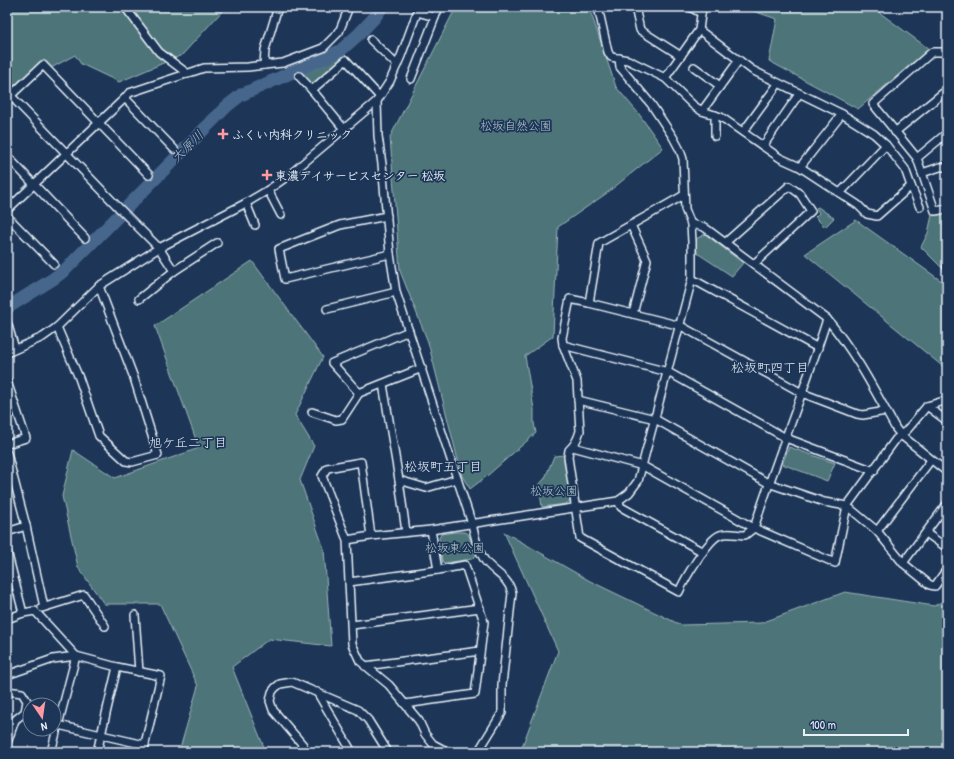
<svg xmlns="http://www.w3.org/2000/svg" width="954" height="759" font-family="'Patrick Hand','Klee One',sans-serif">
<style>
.green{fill:#4e7579;stroke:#9bb3b8}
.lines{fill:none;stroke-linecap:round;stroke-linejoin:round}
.river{stroke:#47668c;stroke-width:13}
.minor-casing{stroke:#e8f1f8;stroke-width:10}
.minor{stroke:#1d3557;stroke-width:7}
.poi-dot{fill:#ff9aa2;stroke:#1d3557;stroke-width:1.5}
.labels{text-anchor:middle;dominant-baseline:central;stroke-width:3.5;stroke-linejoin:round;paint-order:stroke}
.park-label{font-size:12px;fill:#b2c6cc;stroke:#1d3557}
.poi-label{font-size:12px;font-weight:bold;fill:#e8f1f8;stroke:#1d3557;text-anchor:start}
.water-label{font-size:13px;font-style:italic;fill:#b0c0d2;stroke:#1d3557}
.neighbourhood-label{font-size:13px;fill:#e8f1f8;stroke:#1d3557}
</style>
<rect width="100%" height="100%" fill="#1d3557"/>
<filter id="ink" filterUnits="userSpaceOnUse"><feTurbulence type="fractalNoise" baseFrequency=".025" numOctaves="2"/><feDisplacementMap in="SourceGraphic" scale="8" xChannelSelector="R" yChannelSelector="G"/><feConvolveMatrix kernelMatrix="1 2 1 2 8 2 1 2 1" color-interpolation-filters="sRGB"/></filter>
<g filter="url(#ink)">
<g class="green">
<polygon points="7,7 226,7 182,55 119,82 81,64 75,55 7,92"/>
<polygon points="456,7 589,7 616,87 639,114 663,148 607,193 558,227 553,336 525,356 534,409 534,423 536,433 487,476 470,489 462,476 428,342 400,271 390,137"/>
<polygon points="741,7 872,7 929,49 858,109 769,61 777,19"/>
<polygon points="338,58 341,59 340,62 314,87 310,86 301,75"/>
<polygon points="818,207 834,218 825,227 815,217 819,213 816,208"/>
<polygon points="947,213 947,256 942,268 921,247 928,233 932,215"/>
<polygon points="856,220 947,285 947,370 805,254"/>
<polygon points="705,234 743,263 732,276 697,253 696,239"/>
<polygon points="252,261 323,357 295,415 314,446 300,480 324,549 331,646 269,639 232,667 266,752 179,752 198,686 160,604 104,604 78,567 62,496 73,450 115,478 199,448 155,326"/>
<polygon points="789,447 835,463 827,481 782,464"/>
<polygon points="564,455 571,500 566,504 542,507 539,485 545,478 554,456"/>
<polygon points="455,532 465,532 468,534 477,554 472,559 444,563 442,561 439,538 441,534"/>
<polygon points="504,532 590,581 681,625 761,623 845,592 934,606 947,599 947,752 520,752 558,651"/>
</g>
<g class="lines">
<polyline class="river" points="7,308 53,279 65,270 227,106 241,95 340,51 359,34 375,17 382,7"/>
<g class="minor-casing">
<g id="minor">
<polyline points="125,7 159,52 188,74"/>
<polyline points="598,7 608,52 611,57 628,60 665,78 694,106 702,111 721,117 780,158 800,167 858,205 867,214 877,216 911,186 905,169 886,145 874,134 842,114 752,70 699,30"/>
<polyline points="635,7 640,30 681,56"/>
<polyline points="690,7 701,13"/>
<polyline points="417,12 435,17"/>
<polyline points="371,40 397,65"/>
<polyline points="947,52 932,52 873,104 917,158 935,211 947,209"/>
<polyline points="264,65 283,63 323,48 339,32 349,7"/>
<polyline points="694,67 720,86"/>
<polyline points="299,76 312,90"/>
<polyline points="665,78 699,30 702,7"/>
<polyline points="411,79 439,7"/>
<polyline points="11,96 119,208 159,248 174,271"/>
<polyline points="125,98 174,149"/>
<polyline points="7,99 43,65 149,175"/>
<path d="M377 101 378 136 382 164 390 254 396 292 472 524C475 537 478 552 486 562 496 574 508 577 512 593L502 685V713L478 752"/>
<polyline points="702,111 739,60"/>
<polyline points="715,115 715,136"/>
<polyline points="344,129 312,90 346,60 380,97"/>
<polyline points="743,132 778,84"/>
<polyline points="895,132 943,93 947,93"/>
<polyline points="763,146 799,94"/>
<polyline points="7,156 85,238"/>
<polyline points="917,158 947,133"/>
<polyline points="800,167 842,114"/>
<polyline points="922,173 940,167 947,167"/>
<polyline points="911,186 920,207"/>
<polyline points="268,190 281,215"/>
<polyline points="840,193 886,145"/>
<polyline points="246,203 255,225"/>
<polyline points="7,210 125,98 129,93 204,68 248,67 264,65 265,50 278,7"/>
<polyline points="7,216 54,264"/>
<polyline points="387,216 340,225 279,249 285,279 390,254"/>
<path d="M691 224 704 227 827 319C855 352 875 391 896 429L901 435 947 472"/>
<polyline points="631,225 647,260 633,314"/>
<polyline points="726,242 789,186 800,194 811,211 754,264"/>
<polyline points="947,267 947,268"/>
<polyline points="692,279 818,348"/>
<polyline points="139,299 174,271 217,243"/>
<polyline points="589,303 599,243 684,195"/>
<polyline points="327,309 396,292"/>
<path d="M827 319C805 389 777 458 754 528L745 535C738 535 727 532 720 535 708 539 684 580 679 592L580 538 568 457 569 450C575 445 578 438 580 431L577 381 563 345 562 338 570 299 589 303 681 326 802 393 857 414 863 415 886 411"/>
<polyline points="7,322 15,349"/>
<polyline points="57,327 79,378 99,436 126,461 132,462 158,455 134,378 99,286"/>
<polyline points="409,331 332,363 359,393 422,368"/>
<polyline points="563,345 668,372 786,438 874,471"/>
<polyline points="7,353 43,337 57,327 99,286 159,248 246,203 268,190 288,176 377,101 390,81 401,56 419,7"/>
<polyline points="7,381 26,438 7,444"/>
<polyline points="383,384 399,480 426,488 457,479"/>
<polyline points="578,400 655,419 768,483 824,502 847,506 877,531 903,563 930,585 935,586 947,569"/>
<polyline points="927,406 947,421"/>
<polyline points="312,412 336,420 342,419 359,393"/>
<polyline points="573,447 643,466 754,528 835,563 847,506 896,439 907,430 927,406 947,400"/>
<polyline points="7,453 26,526 44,607"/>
<polyline points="399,480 406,532"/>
<polyline points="618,501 621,507 703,552"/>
<polyline points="431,530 438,570"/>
<polyline points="877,531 931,460"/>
<polyline points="7,532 26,526"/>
<polyline points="926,533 947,548"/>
<polyline points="371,536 361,462 327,468 322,476 347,540 352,644 360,661 389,685 419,721 425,734 433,744 448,752"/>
<polyline points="347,540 371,536 431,530 618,501 629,493 638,481 692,279 692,242 691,224 685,209 683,159 680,150 673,137 651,104 620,67 619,58"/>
<polyline points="7,551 23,613 35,611 76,656 117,667 161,676 143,752"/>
<polyline points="903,563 947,504"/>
<polyline points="349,582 438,570 465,565 484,622 475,694 405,704"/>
<polyline points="42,608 84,595 105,626"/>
<polyline points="135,615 139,672"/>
<polyline points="7,619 23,613"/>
<polyline points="352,625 480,608"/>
<polyline points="365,666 480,651"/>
<polyline points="7,675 53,659 76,656 51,752"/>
<polyline points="7,691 22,693 27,701 25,712 15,720 7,743"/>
<polyline points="317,692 352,752"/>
<polyline points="58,725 145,745"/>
<polyline points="97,752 117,667"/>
<polyline points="305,752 303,745 273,710 270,701 272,692 275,688 280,684 292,682 358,710 368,720 388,752"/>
</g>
</g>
<use href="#minor" class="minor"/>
</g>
</g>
<g class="poi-dot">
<path d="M221 128h4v4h4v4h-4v4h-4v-4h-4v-4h4z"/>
<path d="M265 169h4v4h4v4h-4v4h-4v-4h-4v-4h4z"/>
</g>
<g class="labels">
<g class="park-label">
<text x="516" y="125">松坂自然公園</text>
<text x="554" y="490">松坂公園</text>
<text x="455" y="547">松坂東公園</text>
</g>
<g class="poi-label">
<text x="232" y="134">ふくい内科クリニック</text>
<text x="275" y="175">東濃デイサービスセンター 松坂</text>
</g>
<g class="water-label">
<text transform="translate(187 146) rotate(-45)">大原川</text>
</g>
<g class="neighbourhood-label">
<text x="770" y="367">松坂町四丁目</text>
<text x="188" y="442">旭ケ丘二丁目</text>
<text x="443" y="466">松坂町五丁目</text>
</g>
</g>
<rect width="954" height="759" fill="none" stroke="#1d3557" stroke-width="24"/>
<rect x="12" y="12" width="930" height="735" fill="none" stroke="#e8f1f8" stroke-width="1.5" filter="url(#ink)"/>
<g transform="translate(42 717) rotate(167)"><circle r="19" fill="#1d3557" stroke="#6e8097"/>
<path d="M0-3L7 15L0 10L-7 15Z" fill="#ff9aa2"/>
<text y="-6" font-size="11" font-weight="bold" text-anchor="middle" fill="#e8f1f8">N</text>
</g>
<path d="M804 729v6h104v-6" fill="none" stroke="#e8f1f8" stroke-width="2"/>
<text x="810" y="729" font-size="12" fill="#e8f1f8" stroke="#1d3557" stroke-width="3" paint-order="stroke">100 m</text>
</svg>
